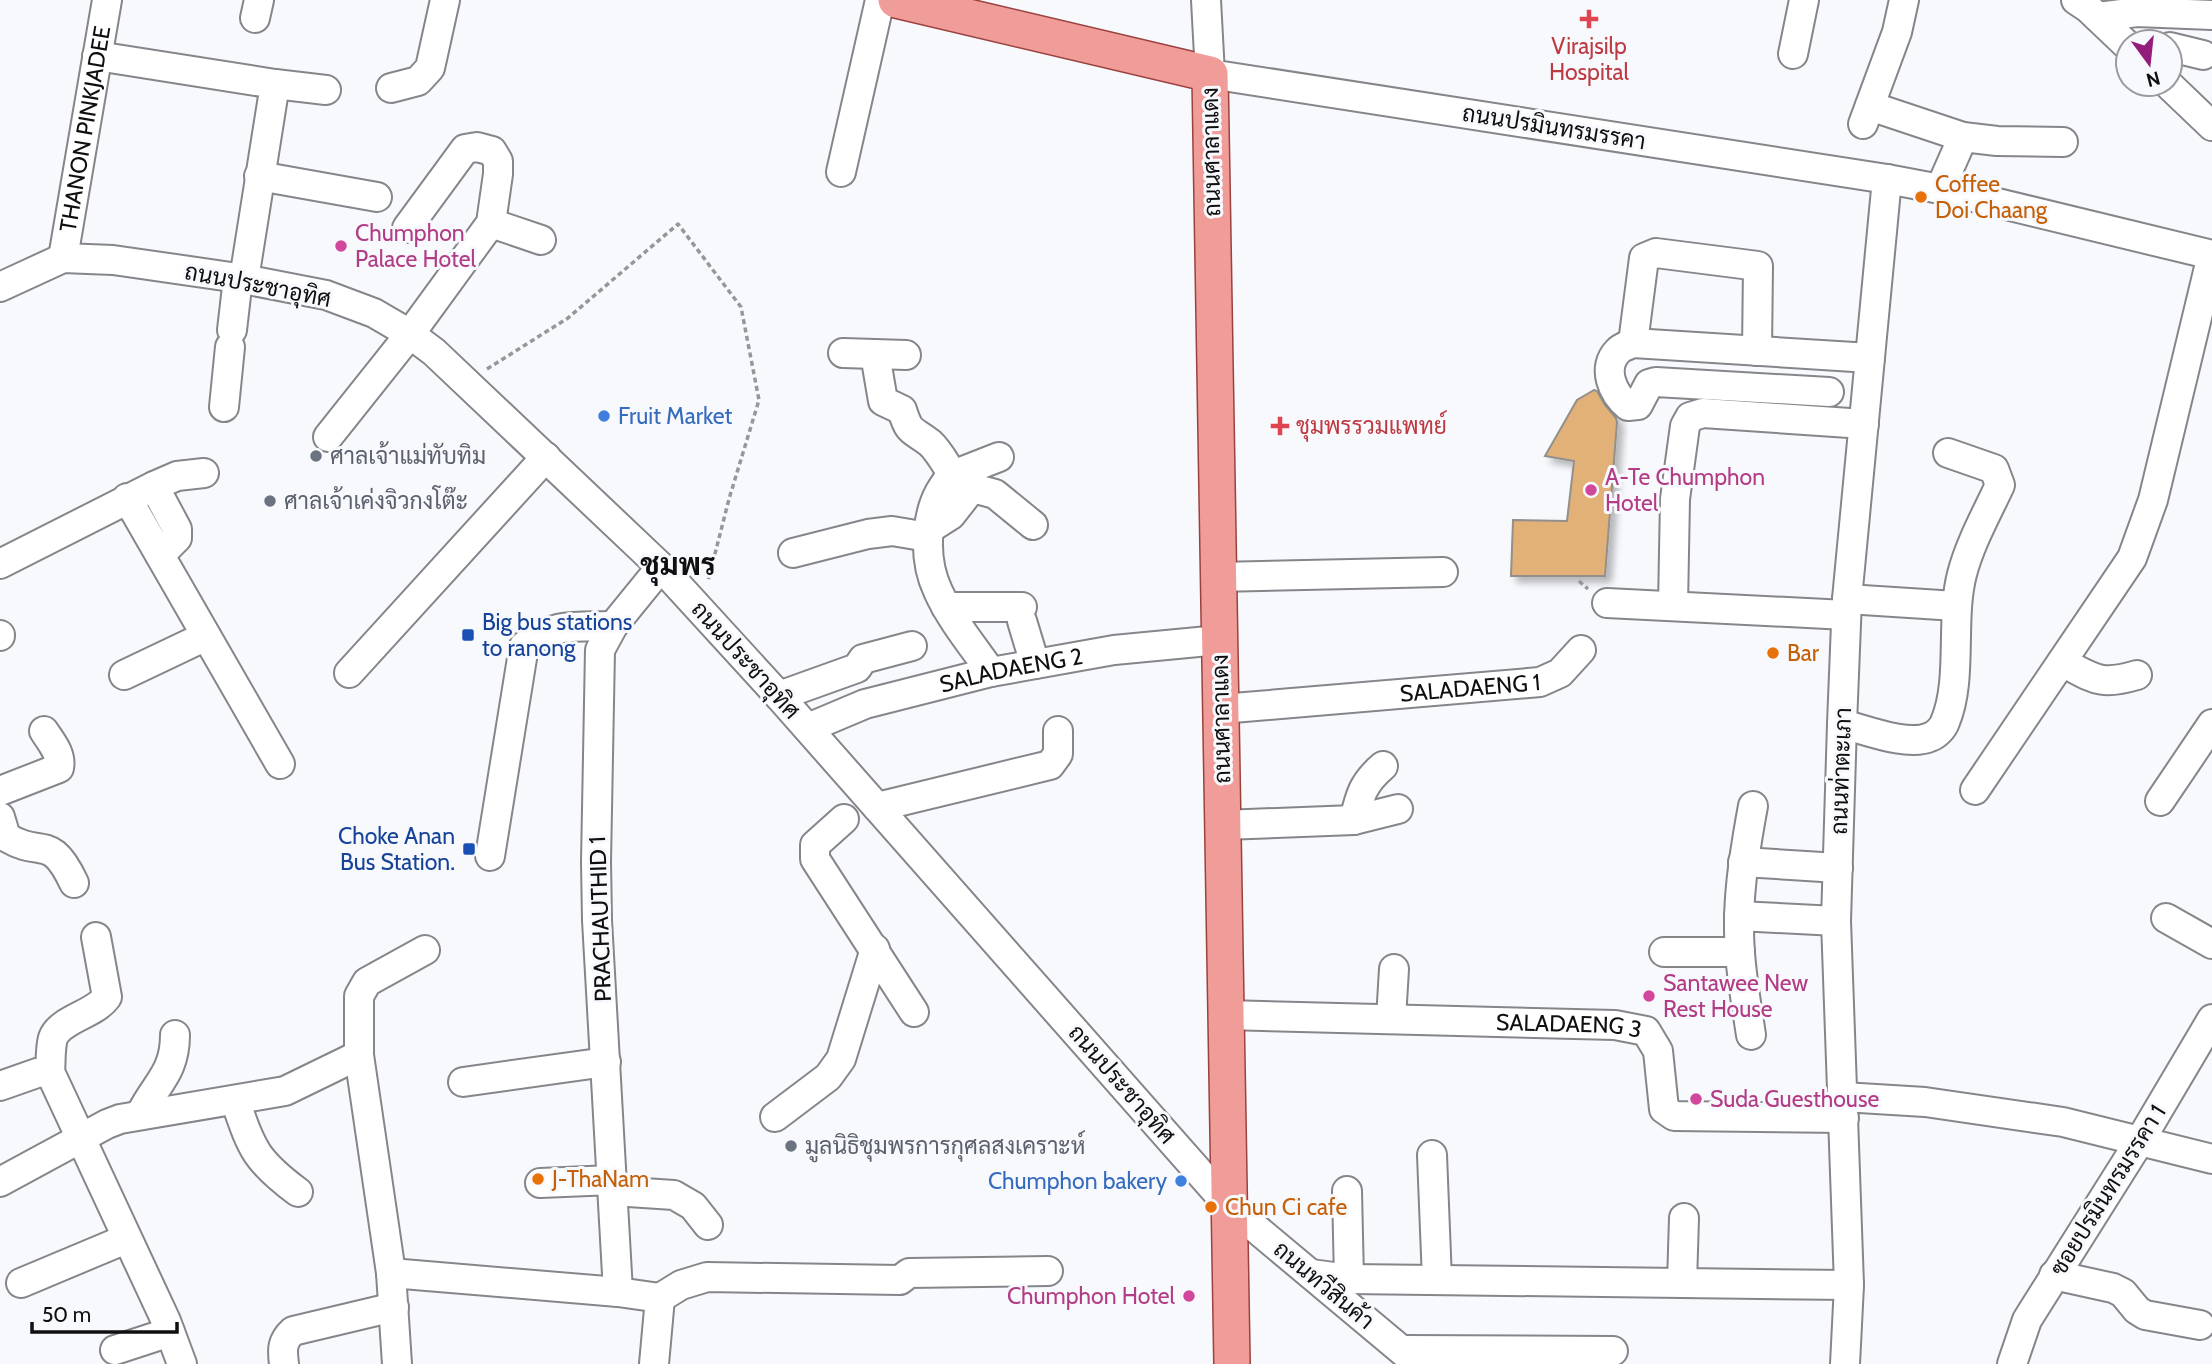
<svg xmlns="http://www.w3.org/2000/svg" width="2212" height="1364" font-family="Cabin,Sarabun,sans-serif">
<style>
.building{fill:#e1b178;stroke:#928f8c;stroke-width:2;filter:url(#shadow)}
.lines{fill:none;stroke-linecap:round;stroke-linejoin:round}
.minor-casing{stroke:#85868a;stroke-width:32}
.major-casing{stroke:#9b413e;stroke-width:38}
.path{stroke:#97979a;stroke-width:3.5;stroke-dasharray:5 3.5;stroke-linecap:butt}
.minor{stroke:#fff;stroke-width:28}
.major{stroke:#f09d9a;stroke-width:35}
.health-dot{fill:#e0444e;stroke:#f8f9fd;stroke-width:2.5}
.food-dot{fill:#e8710a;stroke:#f8f9fd;stroke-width:2.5}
.hotel-dot{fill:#d1479c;stroke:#f8f9fd;stroke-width:2.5}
.shop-dot{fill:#3f7fe0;stroke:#f8f9fd;stroke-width:2.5}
.worship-dot{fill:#6b7280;stroke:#f8f9fd;stroke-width:2.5}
.transit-dot{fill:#1a4fb4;stroke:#f8f9fd;stroke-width:2.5}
.labels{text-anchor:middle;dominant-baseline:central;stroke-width:6;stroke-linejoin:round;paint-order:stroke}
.health-label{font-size:23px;fill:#be3a42;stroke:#f8f9fd}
.street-label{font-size:23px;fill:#0f0f11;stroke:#f8f9fd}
.food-label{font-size:23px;fill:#c56008;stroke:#f8f9fd;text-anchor:start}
.hotel-label{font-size:23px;fill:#b23c85;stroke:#f8f9fd;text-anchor:start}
.shop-label{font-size:23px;fill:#366cbe;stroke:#f8f9fd;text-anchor:start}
.worship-label{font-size:23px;fill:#5b616d;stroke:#f8f9fd;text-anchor:start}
.transit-label{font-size:23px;fill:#164399;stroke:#f8f9fd;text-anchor:start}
.district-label{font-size:30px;font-weight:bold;fill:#0f0f11;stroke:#f8f9fd}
</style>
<defs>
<filter id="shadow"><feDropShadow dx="6" dy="6" stdDeviation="3.5" flood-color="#0004"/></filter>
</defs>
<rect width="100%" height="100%" fill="#f8f9fd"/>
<polygon class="building" points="1594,390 1597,391 1605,405 1616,418 1617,422 1605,576 1511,576 1513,520 1567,521 1574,461 1545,456 1577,400"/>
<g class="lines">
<g class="minor-casing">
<g id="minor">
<polyline points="1206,0 1210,74 1887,179 1940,189 2212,255"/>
<polyline points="2076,0 2088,8 2128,46"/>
<polyline points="2098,17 2137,12 2212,15"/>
<polyline points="255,18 259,0"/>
<polyline points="2170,47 2203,55"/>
<polyline points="1793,54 1804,0"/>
<polyline points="97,56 275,84 244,279"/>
<polyline points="275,84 326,90"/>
<polyline points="2168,84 2212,126"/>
<polyline points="391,88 418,81 430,68 445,0"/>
<polyline points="1870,106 1963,137"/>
<polyline points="1863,124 1897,32 1904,0"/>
<polyline points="841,172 880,0"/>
<polyline points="259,176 377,197"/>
<polyline points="1940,189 1963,137 1997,141 2063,142"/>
<polyline points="491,223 541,240"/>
<path id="s1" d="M63 258 107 0"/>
<polyline points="0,287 63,258 113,260 238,278 326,295 374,313 410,334 434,352 661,567 779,696 1229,1206 1418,1364"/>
<polyline points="232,330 238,278"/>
<polyline points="1633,343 1644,258 1656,253 1758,266 1757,351"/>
<polyline points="843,353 906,355"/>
<path d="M875 354 883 401 902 410C910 435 911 428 930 443 939 451 946 465 953 475"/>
<path d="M1829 392 1656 382 1649 384 1638 405 1628 406C1613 394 1601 368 1618 351 1621 347 1629 345 1633 343L1870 358"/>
<polyline points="224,407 230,347"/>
<polyline points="328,437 410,334 491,223 498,174 498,161 492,151 477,147 465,149 407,228"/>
<polyline points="947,481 995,494 1033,525"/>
<polyline points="154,486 177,529 177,538 160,555"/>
<polyline points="127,498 280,764"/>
<polyline points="929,529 951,515 972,488"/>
<polyline points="793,553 868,534 892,531 928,537"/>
<polyline points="0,564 154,486 177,476 204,473"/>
<polyline points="1218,577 1443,572"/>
<polyline points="1847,599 1956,606"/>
<polyline points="1607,603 1846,615"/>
<polyline points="1673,606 1675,499 1685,426 1690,417 1703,413 1864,424"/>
<polyline points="946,607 1022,607"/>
<polyline points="1022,621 1035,664"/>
<polyline points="0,635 0,636"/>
<path d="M2062 662C2095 679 2100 686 2137 675"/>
<path d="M991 672C973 646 951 620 938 591 922 557 924 502 953 475L999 457"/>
<polyline points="349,673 546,457"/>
<polyline points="124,675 206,636"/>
<polyline points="779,696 857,668 863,659 912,646"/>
<path id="s2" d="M1221 709 1540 682 1560 673 1581 650"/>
<path d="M1842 724C1866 730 1908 747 1930 737 1936 735 1943 728 1945 722 1963 680 1950 620 1962 574 1970 543 1987 513 2000 485L1994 469 1948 453"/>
<path id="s3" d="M808 728 865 704 991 672 1114 650 1219 640"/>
<polyline points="1975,790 2132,558 2153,500 2212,255"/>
<path d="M0 791 59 768C62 754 51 742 44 731"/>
<polyline points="2160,801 2212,724"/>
<polyline points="877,807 1050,765 1058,754 1058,731"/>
<path d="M0 817 6 837C42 859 50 832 74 883"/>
<polyline points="844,819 815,845 815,859 914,1012"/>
<path d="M1354 820C1360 795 1363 783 1383 766"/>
<polyline points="1223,825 1354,820 1398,809"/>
<path d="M490 856 524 646C553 622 578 627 613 626"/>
<polyline points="1743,862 1838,868"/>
<polyline points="1739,916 1836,921"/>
<polyline points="2166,918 2212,944"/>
<path d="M96 937 107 997C94 1015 60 1019 53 1038 50 1048 51 1061 50 1072L166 1321 182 1364"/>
<polyline points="1664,952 1740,952"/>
<path id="s4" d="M1226 1015 1615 1025 1646 1031 1658 1051 1664 1109 1674 1116 1844 1118"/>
<polyline points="1391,1019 1394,969"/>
<path d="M1751 1035C1747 1008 1742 981 1740 953 1736 904 1744 855 1753 806"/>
<polyline points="463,1082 606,1062"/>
<polyline points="0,1086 37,1073 50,1072"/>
<polyline points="1843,1097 1925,1102 2063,1122 2212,1159"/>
<path d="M235 1100C252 1149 255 1160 298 1192"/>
<path d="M140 1115C156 1083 175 1073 175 1035"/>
<polyline points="775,1117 828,1077 841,1059 875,949"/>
<polyline points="1432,1155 1437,1280"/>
<polyline points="0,1182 107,1124 120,1119 285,1091 359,1055"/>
<polyline points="540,1183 613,1180"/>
<polyline points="613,1191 674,1195 693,1206 708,1225"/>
<polyline points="1347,1191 1349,1279"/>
<polyline points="391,1273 618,1292 660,1298 654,1364"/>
<polyline points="1311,1274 1349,1279 1849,1285"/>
<polyline points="2054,1275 2113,1288 2123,1293 2137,1310 2145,1315 2200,1325"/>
<polyline points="21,1283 126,1239"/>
<polyline points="1682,1283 1684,1218"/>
<polyline points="618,1292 597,920 596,862 600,650 613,626 661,567"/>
<polyline points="660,1298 681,1285 707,1277 900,1280 909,1273 1048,1271"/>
<polyline points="115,1350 170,1332"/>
<polyline points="1402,1350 1613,1351"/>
<path d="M284 1364C282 1349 282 1341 293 1331L394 1307"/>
<polyline points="397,1364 391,1273 359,1055 359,996 367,982 425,950"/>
<polyline points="1845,1364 1849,1285 1836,921 1842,724 1847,599 1887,179"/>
<polyline points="2012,1364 2027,1320 2141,1139 2212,1019"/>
</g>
</g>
<g class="major-casing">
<polyline id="major" points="896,0 1210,74 1232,1364"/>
</g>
<g class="path">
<polyline points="487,369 568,318 678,224 741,307 759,400 729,499 708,581"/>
<polyline points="1579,581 1588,589"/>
</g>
<use href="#minor" class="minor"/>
<use href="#major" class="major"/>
</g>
<g class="health-dot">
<path d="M1585.5 8.5h7v7h7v7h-7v7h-7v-7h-7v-7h7z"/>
<path d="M1276.5 415.5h7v7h7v7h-7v7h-7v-7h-7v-7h7z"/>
</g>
<g class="food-dot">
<circle cx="1921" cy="197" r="7"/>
<circle cx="1773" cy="653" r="7"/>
<circle cx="538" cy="1179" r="7"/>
<circle cx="1211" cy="1207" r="7"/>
</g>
<g class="hotel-dot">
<circle cx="341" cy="246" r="7"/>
<circle cx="1591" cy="490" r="7"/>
<circle cx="1649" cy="996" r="7"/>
<circle cx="1696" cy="1099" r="7"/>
<circle cx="1189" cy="1296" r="7"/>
</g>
<g class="shop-dot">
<circle cx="604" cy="416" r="7"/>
<circle cx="1181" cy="1181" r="7"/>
</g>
<g class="worship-dot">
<circle cx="316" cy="456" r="7"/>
<circle cx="270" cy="501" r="7"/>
<circle cx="791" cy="1146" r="7"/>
</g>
<g class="transit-dot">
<rect x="461" y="628" width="14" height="14" rx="3.5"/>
<rect x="462" y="842" width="14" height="14" rx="3.5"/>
</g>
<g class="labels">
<g class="health-label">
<text x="1589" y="46">Virajsilp<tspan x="1589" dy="26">Hospital</tspan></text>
<text x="1296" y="426" text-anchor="start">ชุมพรรวมแพทย์</text>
</g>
<g class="street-label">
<text transform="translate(1554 127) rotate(9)">ถนนปรมินทรมรรคา</text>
<text stroke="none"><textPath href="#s1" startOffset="131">THANON PINKJADEE</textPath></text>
<text transform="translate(1211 152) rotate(-91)">ถนนศาลาแดง</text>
<text transform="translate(258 285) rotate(11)">ถนนประชาอุทิศ</text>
<text transform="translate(746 660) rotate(48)">ถนนประชาอุทิศ</text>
<text stroke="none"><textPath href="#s3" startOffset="212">SALADAENG 2</textPath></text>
<text stroke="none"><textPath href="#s2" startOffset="250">SALADAENG 1</textPath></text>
<text transform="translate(1221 719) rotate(-91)">ถนนศาลาแดง</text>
<text transform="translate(1841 771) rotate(-88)">ถนนท่าตะเภา</text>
<text transform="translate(600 919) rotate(-92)">PRACHAUTHID 1</text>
<text stroke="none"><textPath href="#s4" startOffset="343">SALADAENG 3</textPath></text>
<text transform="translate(1122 1084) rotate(49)">ถนนประชาอุทิศ</text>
<text transform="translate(2108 1190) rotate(-58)">ซอยปรมินทรมรรคา 1</text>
<text transform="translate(1324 1285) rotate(40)">ถนนทวีสินค้า</text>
</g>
<g class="food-label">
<text x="1935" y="184">Coffee<tspan x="1935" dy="26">Doi Chaang</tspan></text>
<text x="1787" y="653">Bar</text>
<text x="552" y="1179">J-ThaNam</text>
<text x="1225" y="1207">Chun Ci cafe</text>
</g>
<g class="hotel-label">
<text x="355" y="233">Chumphon<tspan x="355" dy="26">Palace Hotel</tspan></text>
<text x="1605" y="477">A-Te Chumphon<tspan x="1605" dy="26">Hotel</tspan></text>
<text x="1663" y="983">Santawee New<tspan x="1663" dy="26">Rest House</tspan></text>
<text x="1710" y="1099">Suda Guesthouse</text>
<text x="1175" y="1296" text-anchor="end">Chumphon Hotel</text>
</g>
<g class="shop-label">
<text x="618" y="416">Fruit Market</text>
<text x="1167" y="1181" text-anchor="end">Chumphon bakery</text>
</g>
<g class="worship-label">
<text x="330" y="456">ศาลเจ้าแม่ทับทิม</text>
<text x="284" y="501">ศาลเจ้าเค่งจิวกงโต๊ะ</text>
<text x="805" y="1146">มูลนิธิชุมพรการกุศลสงเคราะห์</text>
</g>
<g class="transit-label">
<text x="482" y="622">Big bus stations<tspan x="482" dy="26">to ranong</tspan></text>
<text x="455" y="836" text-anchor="end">Choke Anan<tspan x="455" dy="26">Bus Station.</tspan></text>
</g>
<g class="district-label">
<text x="678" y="564">ชุมพร</text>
</g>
</g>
<g transform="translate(2149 63) rotate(165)"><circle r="33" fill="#f8f9fd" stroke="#9b9b9f" stroke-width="2"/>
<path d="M0-5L12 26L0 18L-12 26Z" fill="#931d7a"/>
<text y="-10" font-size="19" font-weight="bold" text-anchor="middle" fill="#0f0f11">N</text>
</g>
<path d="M32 1322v10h145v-10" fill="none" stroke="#0f0f11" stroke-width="3.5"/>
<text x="42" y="1322" font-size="21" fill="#0f0f11" stroke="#f8f9fd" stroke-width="5" paint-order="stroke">50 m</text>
</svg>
